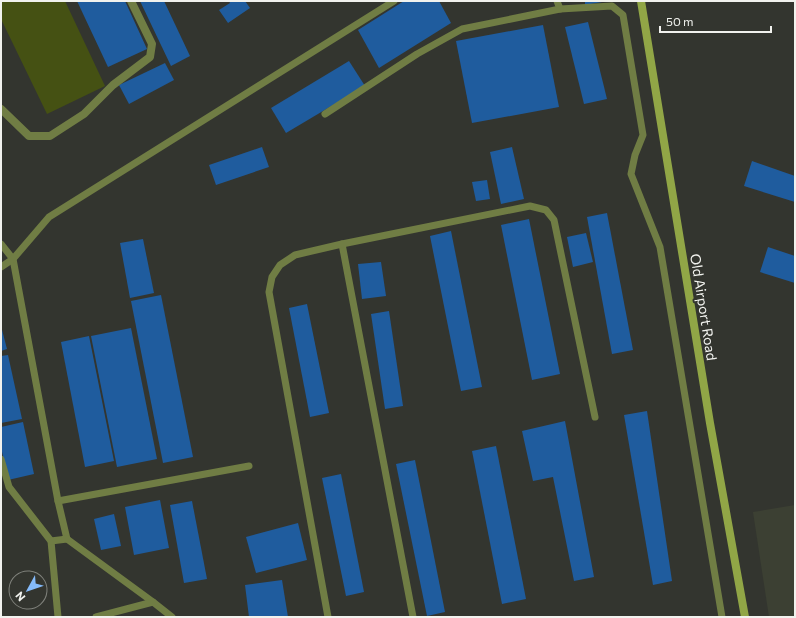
<svg xmlns="http://www.w3.org/2000/svg" width="796" height="618" font-family="Commissioner,sans-serif">
<style>
.built{fill:#3c4033}
.green{fill:#455113}
.building{fill:#1f5c9e}
.lines{fill:none;stroke-linecap:round;stroke-linejoin:round}
.lane{stroke:#707d44;stroke-width:7}
.street{stroke:#707d44;stroke-width:8}
.secondary{stroke:#91a646;stroke-width:8}
.labels{text-anchor:middle;dominant-baseline:central;stroke-width:4;stroke-linejoin:round;paint-order:stroke}
.street-label{font-size:14px;fill:#f1f2ee;stroke:#33352f}
</style>
<rect width="100%" height="100%" fill="#33352f"/>
<polygon class="built" points="795,505 795,617 769,617 753,512"/>
<polygon class="green" points="1,1 65,1 105,86 47,114 1,19"/>
<g class="building">
<polygon points="77,1 125,1 147,49 108,67"/>
<polygon points="140,1 164,1 190,56 171,66"/>
<polygon points="229,1 245,1 250,8 228,23 219,10 230,3"/>
<polygon points="404,1 439,1 451,23 379,68 358,30"/>
<polygon points="585,1 602,1 602,2 585,5"/>
<polygon points="588,22 607,99 584,104 565,27"/>
<polygon points="543,25 559,107 472,123 456,41"/>
<polygon points="349,61 365,86 286,133 271,108"/>
<polygon points="165,63 174,80 129,104 119,85"/>
<polygon points="262,147 269,167 216,185 209,165"/>
<polygon points="512,147 524,199 501,204 490,152"/>
<polygon points="752,161 795,176 795,202 744,186"/>
<polygon points="487,180 490,199 476,201 472,182"/>
<polygon points="607,213 633,350 612,354 587,217"/>
<polygon points="529,219 560,374 532,380 501,225"/>
<polygon points="451,231 482,387 461,391 430,236"/>
<polygon points="586,233 593,262 573,267 567,237"/>
<polygon points="143,239 154,293 130,298 120,243"/>
<polygon points="768,247 795,256 795,283 760,272"/>
<polygon points="381,262 386,296 362,299 358,264"/>
<polygon points="161,295 193,457 163,463 131,301"/>
<polygon points="307,304 329,413 310,417 289,308"/>
<polygon points="389,311 403,406 385,409 371,314"/>
<polygon points="1,326 7,349 1,351"/>
<polygon points="131,328 157,459 117,467 91,336"/>
<polygon points="89,336 114,461 85,467 61,342"/>
<polygon points="8,355 22,419 1,423 1,356"/>
<polygon points="647,411 672,581 653,585 624,415"/>
<polygon points="565,421 594,577 574,581 553,477 533,481 522,431"/>
<polygon points="23,422 34,474 8,480 1,447 1,427"/>
<polygon points="496,446 526,599 502,604 472,451"/>
<polygon points="415,460 445,612 427,616 396,464"/>
<polygon points="341,474 364,592 346,596 322,478"/>
<polygon points="160,500 169,548 134,555 125,507"/>
<polygon points="192,501 207,579 184,583 170,505"/>
<polygon points="114,514 121,546 101,550 94,519"/>
<polygon points="298,523 307,560 256,573 246,537"/>
<polygon points="282,580 288,617 249,617 245,585"/>
</g>
<g class="lines">
<g class="lane">
<polyline points="557,1 560,9 612,6 623,15 643,135 635,155 631,174 660,247 722,617"/>
<polyline points="325,114 417,54 462,29 560,9"/>
<polyline points="1,244 13,259 58,501 67,539"/>
<polyline points="342,244 413,617"/>
<polyline points="1,267 13,259 49,217 394,1"/>
<polyline points="1,459 9,487 51,541 58,617"/>
<polyline points="58,501 249,466"/>
<polyline points="51,541 67,539 153,602"/>
<polyline points="96,617 153,602 172,617"/>
<polyline points="328,617 269,292 272,277 280,265 295,255 342,244 530,206 546,210 554,220 595,417"/>
</g>
<polyline class="street" points="1,109 29,136 50,136 84,114 113,85 150,57 152,44 131,1"/>
<polyline class="secondary" points="641,1 710,423 745,617"/>
</g>
<g class="labels">
<g class="street-label">
<text transform="translate(704 307) rotate(81)">Old Airport Road</text>
</g>
</g>
<rect width="796" height="618" fill="none" stroke="#f1f2ee" stroke-width="4"/>
<g transform="translate(28 590) rotate(230)"><circle r="19" fill="#33352f" stroke="#7f817b"/>
<path d="M0-3L7 15L0 10L-7 15Z" fill="#85bbfb"/>
<text y="-6" font-size="11" font-weight="bold" text-anchor="middle" fill="#f1f2ee">N</text>
</g>
<path d="M660 26v6h111v-6" fill="none" stroke="#f1f2ee" stroke-width="2"/>
<text x="666" y="26" font-size="12" fill="#f1f2ee" stroke="#33352f" stroke-width="3" paint-order="stroke">50 m</text>
</svg>
